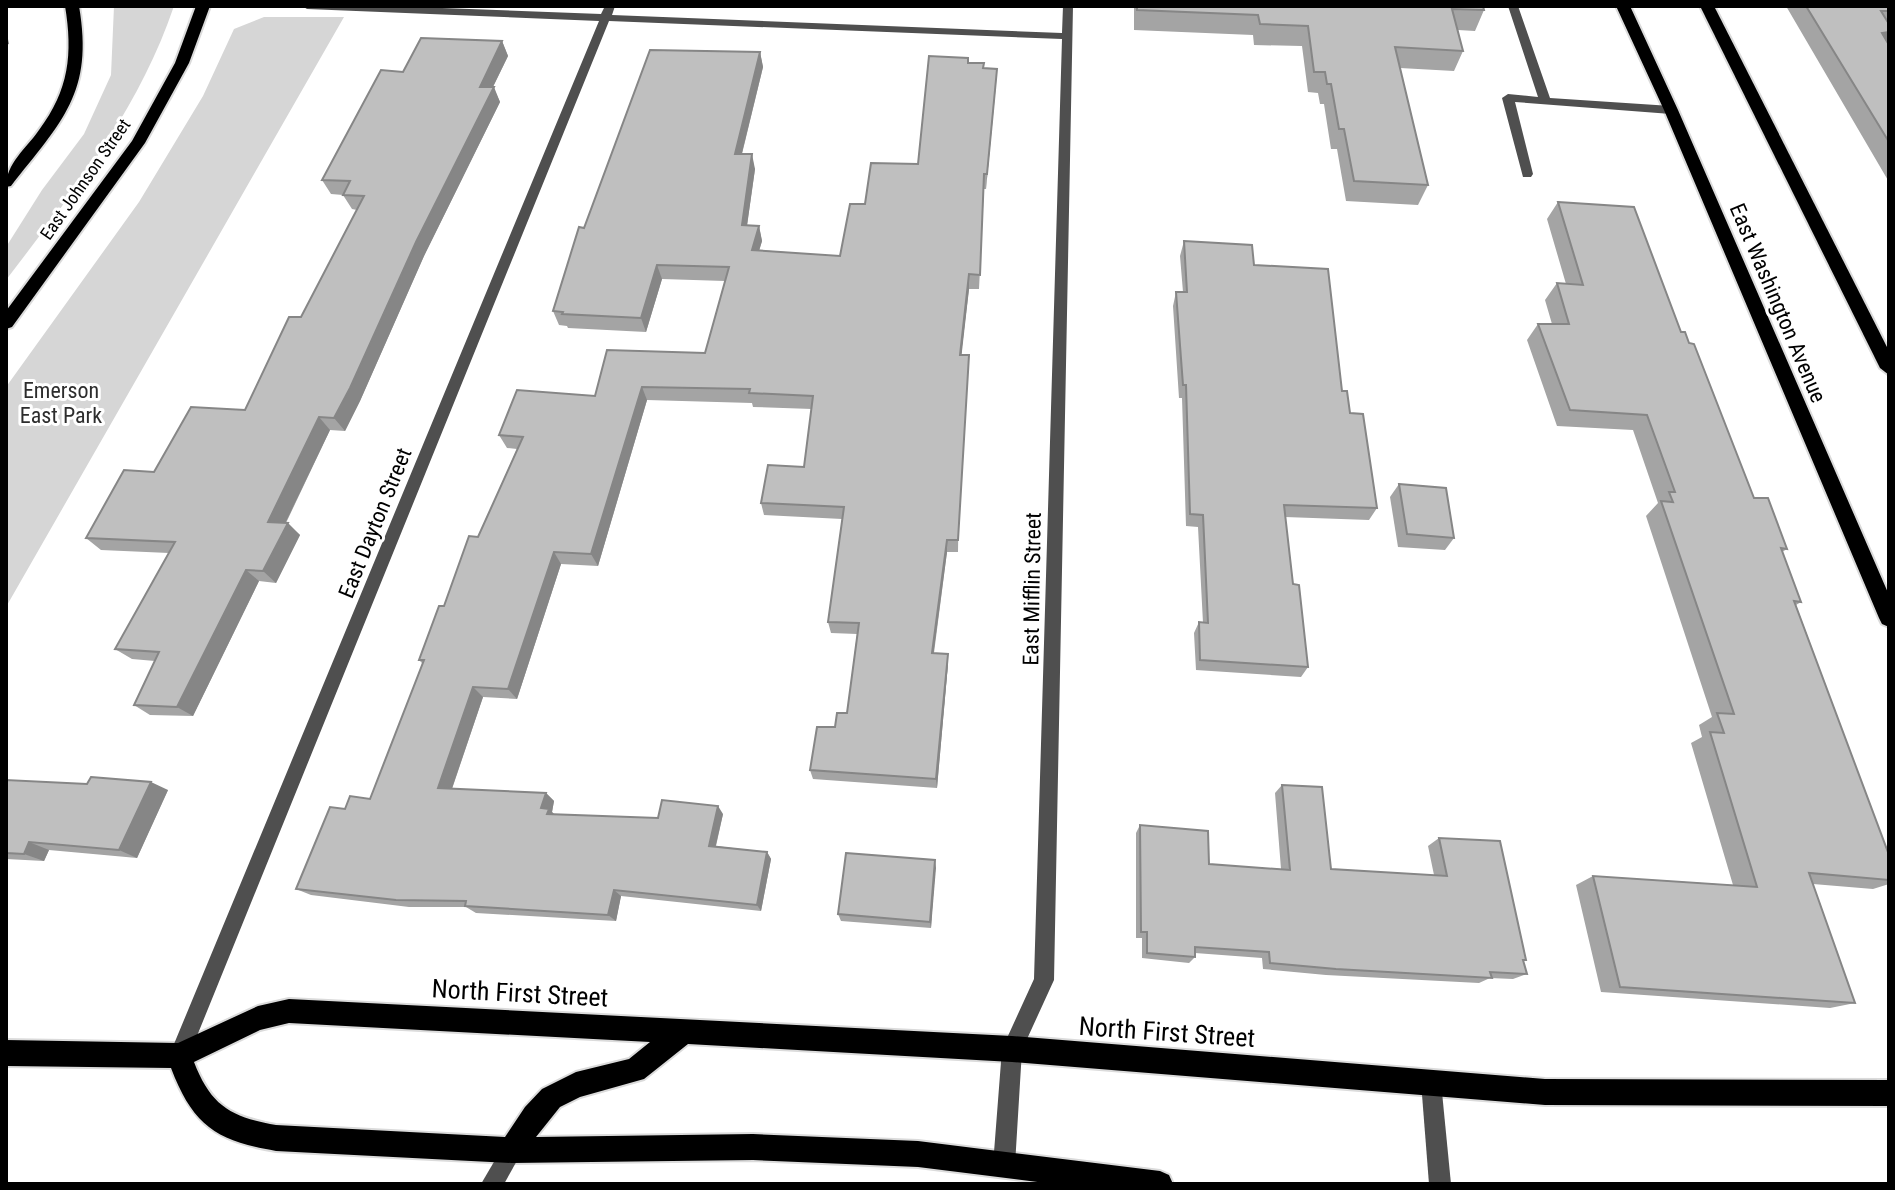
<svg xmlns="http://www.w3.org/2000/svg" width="1895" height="1190" font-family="'Roboto Condensed',sans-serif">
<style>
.green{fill:#d6d6d6}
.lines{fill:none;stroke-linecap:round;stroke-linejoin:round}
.primary-casing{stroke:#dbdbdb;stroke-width:4}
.service{fill:#4f4f4f;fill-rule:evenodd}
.minor{fill:#4f4f4f;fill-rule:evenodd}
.primary{fill:#000;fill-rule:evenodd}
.wall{fill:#a4a4a4}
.shaded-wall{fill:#868686}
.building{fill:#bfbfbf;stroke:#868686;stroke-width:2}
.labels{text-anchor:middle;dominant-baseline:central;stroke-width:6;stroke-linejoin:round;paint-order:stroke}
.far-street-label{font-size:18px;fill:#000;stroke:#fff}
.street-label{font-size:22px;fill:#000;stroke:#fff}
.park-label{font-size:22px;fill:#2d2d2d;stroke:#fff}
.near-street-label{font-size:26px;fill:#000;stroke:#fff}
</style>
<rect width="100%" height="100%" fill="#fff"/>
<g class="green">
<path d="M114 6H174C138 112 73 192 6 280V247L42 190 84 134 111 75Z"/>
<polygon points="264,17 344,17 6,607 6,387 139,202 203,96 234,29"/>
</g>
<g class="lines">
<g class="primary-casing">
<g id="primary">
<path d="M65 6H79C94 93 62 121 11 186L6 187C6 163 26 149 39 130 69 90 73 54 65 6Z"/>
<polygon points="196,6 210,6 189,63 145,143 12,327 6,329 6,311 132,141 175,63"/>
<polygon points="1616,6 1630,6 1678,110 1889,595 1889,627 1882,624 1879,618 1664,110"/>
<polygon points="1700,6 1714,6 1889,351 1889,375 1880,368"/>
<path d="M289 999 1012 1036 1545 1079 1889 1080V1106L1545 1105 1012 1062 688 1044 644 1079 580 1097 560 1107 536 1137 753 1134 918 1141 1160 1171 1169 1175 1173 1184H1053L918 1167 753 1160 512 1163 276 1151C217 1141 193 1126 171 1068L6 1066V1040L178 1043 258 1006ZM289 1023 650 1042 629 1059 576 1072 542 1089 525 1107 505 1137 276 1125C231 1117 211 1106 194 1062L260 1030Z"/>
</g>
</g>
<g class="service">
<polygon points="1508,6 1518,6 1550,98 1671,106 1677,110 1671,114 1515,102 1533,174 1531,177 1523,177 1502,98 1508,94 1538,97"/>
<polygon points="1431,1072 1438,1075 1441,1082 1451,1184 1429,1184 1421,1082 1424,1075"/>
<polygon points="512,1139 519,1143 523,1150 504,1184 481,1184 505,1143"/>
</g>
<polygon class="minor" points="302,6 388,6 601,14 605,6 615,6 612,15 1062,33 1063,6 1073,6 1054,980 1022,1050 1015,1165 1011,1172 1004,1176 997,1172 993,1165 1002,1049 1034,979 1062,39 609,21 186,1063 179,1066 172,1063 169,1056 599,21 307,9"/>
<use href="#primary" class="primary"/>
</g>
<g class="wall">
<polygon points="1134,6 1483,6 1484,10 1475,31 1458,30 1463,51 1454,71 1400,68 1428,185 1418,205 1346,201 1337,149 1331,149 1324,104 1320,104 1318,93 1308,92 1302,46 1254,45 1253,35 1134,30"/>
<polygon points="1786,6 1889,6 1889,38 1887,41 1889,45 1889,182"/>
<polygon points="502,41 508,56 493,87 500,102 424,256 360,401 345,431 330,430 286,523 300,535 276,583 259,581 193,716 150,715 134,705 155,661 132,659 115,649 169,553 101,550 86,538 154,472 245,410 301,317 357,210 352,209 343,195 331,194 322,180 403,72"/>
<polygon points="760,52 763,67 742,154 755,169 747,225 759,226 762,241 759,250 840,256 865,204 918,164 968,63 984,63 984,68 997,69 986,189 984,189 979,289 969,289 961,355 958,552 947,552 934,653 948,664 937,788 813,779 810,770 835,727 847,713 857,634 831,633 828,622 842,519 764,515 761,503 804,467 812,409 753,407 752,403 647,400 598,566 561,564 517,699 483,697 452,789 546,793 554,801 552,812 554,814 658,818 723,814 716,846 767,852 771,859 761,911 621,896 616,921 476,913 466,907 409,907 311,895 296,889 345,809 370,799 423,664 419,660 478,537 517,449 507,448 499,435 595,396 705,353 725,281 662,279 646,332 568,328 567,326 559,325 553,311 584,228"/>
<polygon points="1558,202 1681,332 1754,498 1787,549 1782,552 1801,602 1796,605 1889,855 1889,884 1873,889 1813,884 1855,1003 1830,1008 1601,992 1576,885 1593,876 1733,885 1691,743 1702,737 1699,725 1712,717 1646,516 1658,503 1633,430 1557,426 1527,340 1538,324 1552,324 1545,300 1557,283 1566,284 1547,219"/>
<polygon points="1184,241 1254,265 1342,391 1350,413 1377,508 1369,520 1285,517 1293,584 1308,667 1301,677 1196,670 1194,633 1199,622 1203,623 1198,527 1186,526 1182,398 1179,398 1173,306 1176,292 1183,292 1180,256"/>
<polygon points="1399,484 1454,538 1445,550 1398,547 1390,497"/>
<polygon points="6,780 168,790 137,858 49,850 44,861 6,859"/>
<polygon points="1282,785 1331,869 1434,875 1428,846 1439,838 1526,960 1523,961 1527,974 1513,979 1490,978 1479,983 1326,975 1263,969 1262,958 1195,953 1195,957 1189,963 1142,958 1142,938 1136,938 1136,833 1140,825 1209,864 1281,869 1275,793"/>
<polygon points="935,860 931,928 841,921 838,914"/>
</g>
<g class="shaded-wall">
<polygon points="6,29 9,44 6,45"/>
<polygon points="1889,32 1889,38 1881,47 1882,33"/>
<polygon points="502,41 508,56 486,101 480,87"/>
<polygon points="760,52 763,67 738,169 735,154"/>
<polygon points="997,69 996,84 986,189 987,174"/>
<polygon points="494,87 500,102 424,256 360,401 345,431 334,418 416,242"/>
<polygon points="752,154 755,169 745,240 742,225"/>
<polygon points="759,226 762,241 755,265 752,250"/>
<polygon points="657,265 662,279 646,332 641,318"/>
<polygon points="969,274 969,289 960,369 960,355"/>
<polygon points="642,387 647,400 598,566 591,554"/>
<polygon points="319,417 330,430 280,534 268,522"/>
<polygon points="288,523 300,535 276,583 263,571"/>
<polygon points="947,540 947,552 932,664 932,653"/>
<polygon points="554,552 561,564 517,699 508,689"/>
<polygon points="246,570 259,581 193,716 177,707"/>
<polygon points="948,654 948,664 937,788 936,779"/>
<polygon points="473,687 483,697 449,797 438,788"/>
<polygon points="151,782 168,790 137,858 119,850"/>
<polygon points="546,793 554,801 552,812 557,817 556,822 541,808"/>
<polygon points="718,806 723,814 714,853 709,846"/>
<polygon points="29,842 49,850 44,861 24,854"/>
<polygon points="767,852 771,859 761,911 757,905"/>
<polygon points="935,860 936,868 931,928 930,922"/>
<polygon points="614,890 621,896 616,921 608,915"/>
</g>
<g class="building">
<polygon points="1137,6 1483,6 1484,10 1452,9 1463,51 1395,47 1428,185 1354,181 1344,129 1339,129 1331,84 1327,84 1325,72 1314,72 1308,26 1260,24 1258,15 1137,10"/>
<polygon points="1806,6 1889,6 1889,11 1881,11 1889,24 1889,32 1882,33 1889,45 1889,142"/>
<polygon points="421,38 502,41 480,87 494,87 416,242 350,388 334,418 319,417 268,522 288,523 263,571 246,570 177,707 134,705 159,652 115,649 175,542 86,538 124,470 154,472 191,407 245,410 289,317 301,317 364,196 343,195 350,181 322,180 381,70 403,72"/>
<polygon points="650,50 760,52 735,154 752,154 742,225 759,226 752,250 840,256 850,204 865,204 871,163 918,164 929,56 968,58 968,63 984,63 983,68 997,69 987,174 984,174 980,275 969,274 960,355 969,355 958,540 947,540 932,653 948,654 936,779 810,770 817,727 835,727 837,713 847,713 859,623 828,622 844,507 761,503 768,465 804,467 813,396 749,393 750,389 642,387 591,554 554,552 508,689 473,687 438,788 546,793 541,808 549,809 547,814 658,818 662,800 718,806 709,846 767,852 757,905 614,890 608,915 465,906 466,901 396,900 296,889 330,807 345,809 350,796 370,799 424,660 419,660 439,606 444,606 469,536 478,537 523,437 499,435 517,390 595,396 607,350 705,353 729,267 657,265 641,318 562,314 563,312 553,311 579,227 584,228"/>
<polygon points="1558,202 1634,207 1681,332 1685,332 1689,343 1694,344 1754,498 1768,498 1787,549 1781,548 1801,602 1794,601 1889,855 1889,880 1809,873 1855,1003 1620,987 1593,876 1757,887 1710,732 1724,733 1717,713 1734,714 1661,501 1673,502 1669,492 1675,492 1647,415 1570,410 1538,324 1569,324 1557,283 1583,285"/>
<polygon points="1184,241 1252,245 1254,265 1328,269 1342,391 1347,391 1350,413 1363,414 1377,508 1284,505 1293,584 1299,585 1308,667 1200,660 1199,622 1208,623 1203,515 1190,514 1186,385 1183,385 1176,292 1187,292"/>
<polygon points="1399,484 1446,488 1454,538 1407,534"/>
<polygon points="91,777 151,782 119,850 29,842 24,854 6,853 6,780 87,784"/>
<polygon points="1282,785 1322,787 1331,869 1447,876 1439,838 1500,841 1526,960 1523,960 1527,974 1490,972 1492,978 1336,969 1270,963 1269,952 1195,947 1195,957 1147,953 1147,932 1141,932 1140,825 1208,831 1209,864 1290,870"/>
<polygon points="846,853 935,860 930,922 838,914"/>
</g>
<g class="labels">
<g class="far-street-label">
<text transform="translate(85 179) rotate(-55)">East Johnson Street</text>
</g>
<g class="street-label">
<text transform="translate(1778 303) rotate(67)">East Washington Avenue</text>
<text transform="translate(375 523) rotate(-68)">East Dayton Street</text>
<text transform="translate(1032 589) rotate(-89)">East Mifflin Street</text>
</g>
<g class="park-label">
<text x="61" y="390">Emerson<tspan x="61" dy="25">East Park</tspan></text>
</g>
<g class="near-street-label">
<text transform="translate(520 993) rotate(3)">North First Street</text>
<text transform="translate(1167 1032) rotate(4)">North First Street</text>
</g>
</g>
<rect width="1895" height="1190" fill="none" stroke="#000000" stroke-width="16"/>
</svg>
